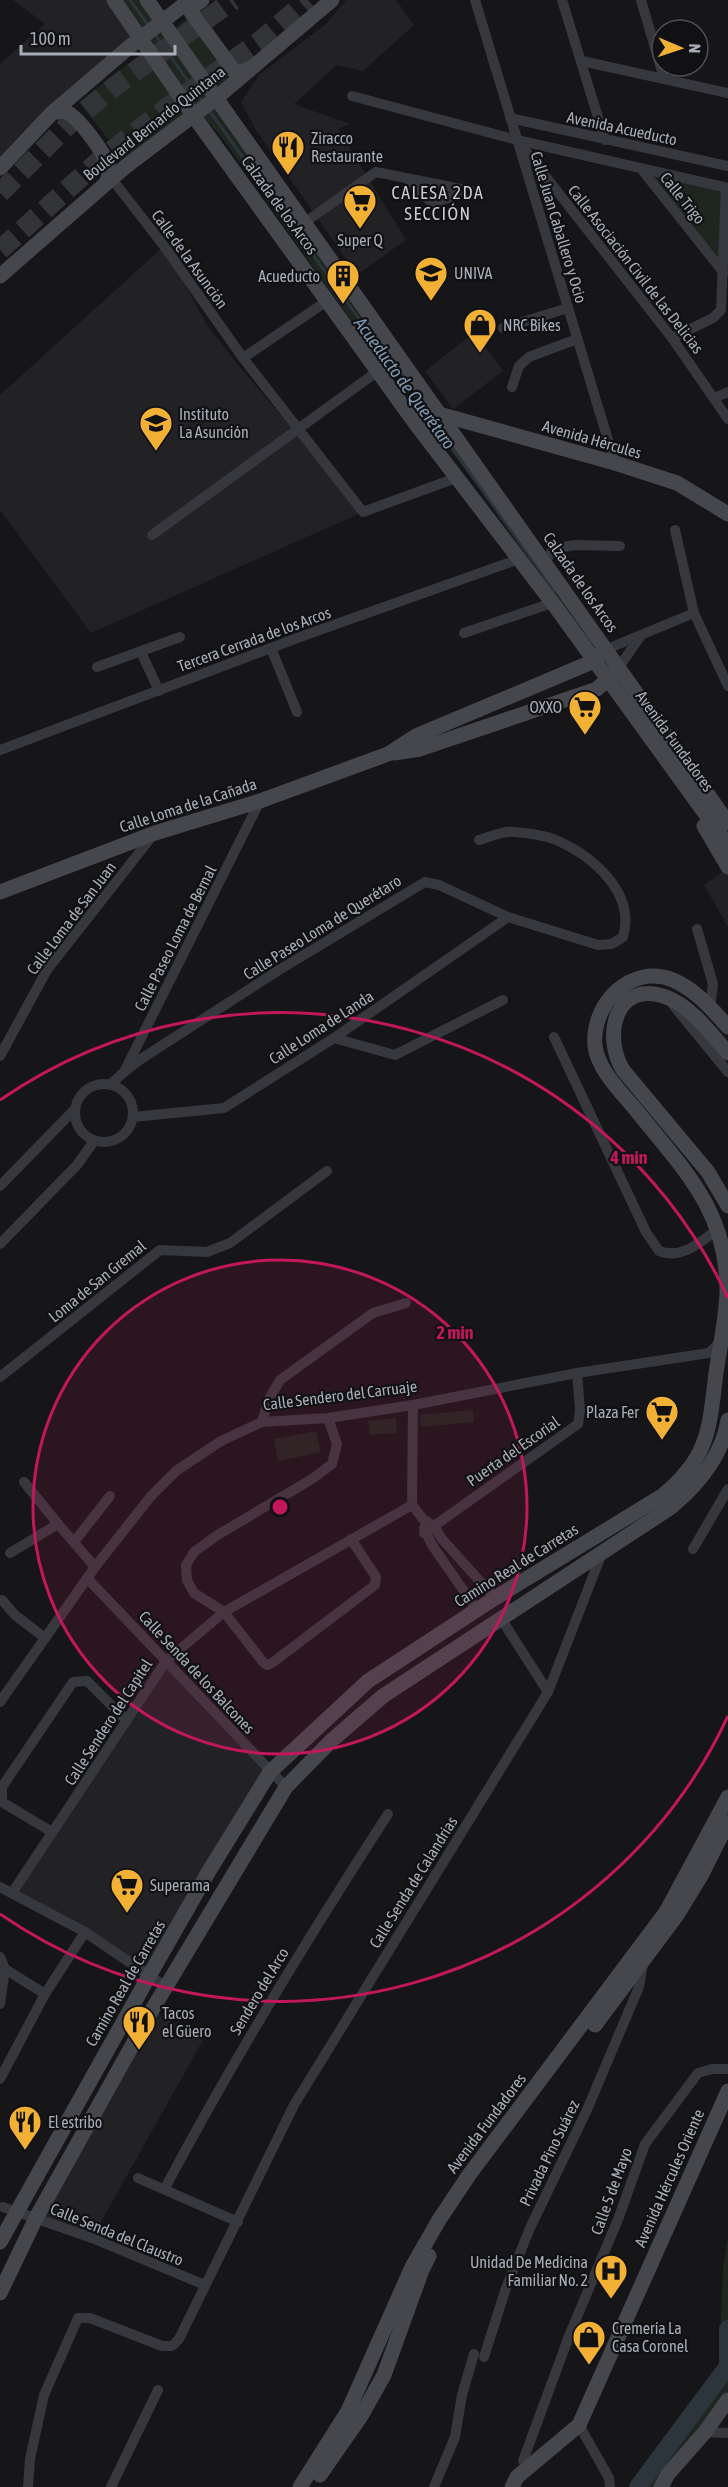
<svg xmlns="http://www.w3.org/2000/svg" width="728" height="2487" font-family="'Asap Condensed',sans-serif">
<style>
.built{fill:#222225}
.green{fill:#1e261f}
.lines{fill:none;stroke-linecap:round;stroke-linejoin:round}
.stream{stroke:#2c353c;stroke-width:3}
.river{stroke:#2c353c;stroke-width:18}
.highway-tunnel{stroke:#333438;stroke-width:20;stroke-dasharray:20 10;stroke-linecap:butt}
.street{stroke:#37383d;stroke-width:10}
.secondary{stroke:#45474d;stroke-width:15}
.ring{fill:none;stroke:#c2185b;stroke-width:3}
.labels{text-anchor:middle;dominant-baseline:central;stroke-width:4.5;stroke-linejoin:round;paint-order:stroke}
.street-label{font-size:16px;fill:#a8adb8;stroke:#111113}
.poi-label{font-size:16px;fill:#a8adb8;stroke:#111113;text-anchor:start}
.neighbourhood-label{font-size:18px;letter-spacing:1.5px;fill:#c9ccd4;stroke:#111113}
.water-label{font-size:18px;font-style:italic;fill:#7f9bb3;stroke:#111113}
.centre{fill:#c2185b;stroke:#111113;stroke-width:3}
.ring-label{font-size:18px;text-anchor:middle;font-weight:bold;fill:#c2185b;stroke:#111113;stroke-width:4.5;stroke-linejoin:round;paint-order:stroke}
</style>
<rect width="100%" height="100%" fill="#161618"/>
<g class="built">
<polygon points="13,0 114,0 142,38 0,168 0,64 45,24"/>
<polygon points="346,0 396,0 414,25 363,71 337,65 294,104 350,124 338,129 406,240 357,275 256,130 241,102 259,75 326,24"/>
<polygon points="164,246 207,325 243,371 363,512 91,633 0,510 0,395"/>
<polygon points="475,332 503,371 453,409 425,371"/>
<polygon points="728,868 728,927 704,885"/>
<polygon points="166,1661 270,1772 149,1976 12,1893"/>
<polygon points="152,2010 203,2040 92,2238 36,2218"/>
</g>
<g class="green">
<polygon points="121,0 140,0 166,36 188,17 230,83 212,98 595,638 589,647 470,476 364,339 226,143 201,114 124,160 79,102 154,44"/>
<polygon points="642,170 726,188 724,273"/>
<polygon points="473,1410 474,1422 421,1427 420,1415"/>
<polygon points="396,1418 397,1433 370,1435 368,1421"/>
<polygon points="316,1431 321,1452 278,1461 274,1439"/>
<polygon points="728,2237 728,2394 660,2487 632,2487 719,2365 723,2267"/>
</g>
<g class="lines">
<g class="stream">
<polyline points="130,0 148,25"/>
<polyline points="154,33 202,101"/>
<polyline points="208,109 555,591"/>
</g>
<polyline class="river" points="638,2487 728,2366 728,2329"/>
<g class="highway-tunnel">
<polyline points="0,193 68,125 119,83 233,0"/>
<polyline points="0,250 100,160 168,107 260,41 308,0"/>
</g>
<g class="street">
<polyline points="475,0 615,463"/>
<polyline points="562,0 605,140"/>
<polyline points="641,0 664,78"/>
<polyline points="582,61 728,93"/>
<polyline points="352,96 517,140 728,188"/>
<polyline points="510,118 728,166"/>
<polyline points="521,145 672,338 728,419"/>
<polyline points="642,170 724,273"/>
<polyline points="112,179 164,246 243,358 363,512 456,478"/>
<polyline points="408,179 432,203 468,192"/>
<polyline points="304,223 376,172 471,191"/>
<polyline points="503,328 568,308"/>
<polyline points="672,338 713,318 721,310 726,188"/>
<polyline points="243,358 327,301"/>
<polyline points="512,387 519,366 529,357 577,339"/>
<polyline points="714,398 728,392"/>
<polyline points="675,530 694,613 728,686"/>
<polyline points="152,535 378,371"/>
<polyline points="545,562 553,549 575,545 620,546"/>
<polyline points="464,633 552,603"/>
<polyline points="271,648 297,712"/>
<polyline points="607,649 694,613"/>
<polyline points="141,652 159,691"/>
<polyline points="97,667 180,637"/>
<polyline points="619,667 640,637"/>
<polyline points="0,750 300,637 519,559"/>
<polyline points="697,929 713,984 710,1007"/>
<polyline points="673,1005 728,1072"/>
<path d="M554 1037 646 1232 659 1251C682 1260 700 1242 718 1229"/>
<polyline points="334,1038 395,1055 503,1000"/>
<polyline points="0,1056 47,970 153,835"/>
<path d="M124 1072 141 1059 279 970 425 882 439 885 508 917 598 945 612 944 623 937C636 893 593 856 556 840 544 835 527 833 515 832 504 830 490 837 479 840"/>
<circle cx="104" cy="1113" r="29"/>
<polyline points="111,1084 124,1072 260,801"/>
<polyline points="133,1117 224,1108 334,1038 508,917"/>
<polyline points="0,1186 75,1109"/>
<polyline points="0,1244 77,1165 94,1141"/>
<polyline points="0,1377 160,1250 207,1252 230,1243 327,1171"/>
<polyline points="413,1405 412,1505 423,1519 434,1526 442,1539 495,1598"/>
<polyline points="328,1418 337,1444 332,1464 312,1479 216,1536 194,1552 186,1565 187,1580 194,1593 224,1612 263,1662 267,1665 272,1663 375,1585 376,1577 351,1539"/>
<polyline points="262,1422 269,1399 280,1380 373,1313 406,1303"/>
<polyline points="24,1482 58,1524"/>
<polyline points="424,1528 432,1545 477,1610"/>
<polyline points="424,1533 578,1424 580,1410 577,1373"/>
<polyline points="74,1542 110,1496"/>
<polyline points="693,1549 728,1489"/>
<polyline points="10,1553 58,1524 95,1567"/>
<polyline points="87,1578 286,1787"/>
<polyline points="2,1600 15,1615 45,1638"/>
<polyline points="502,1620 548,1692"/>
<polyline points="0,1702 95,1567 151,1496 176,1471 221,1441 262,1422 328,1418 413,1405 577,1373 709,1353 721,1341"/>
<polyline points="52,1832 2,1802 2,1787 73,1682 87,1681 127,1721"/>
<polyline points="0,1887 85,1932 166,1987"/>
<polyline points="12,1893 166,1661 224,1612 412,1505"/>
<polyline points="0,1957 5,1969 0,2004"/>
<polyline points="5,1969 45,1994"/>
<polyline points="0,2079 45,1994 85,1932"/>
<polyline points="138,2178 238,2222"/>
<path d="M165 2188C233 2060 309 1936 388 1814"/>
<polyline points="3,2207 92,2238 205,2285"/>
<polyline points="484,2357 506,2288 530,2228 586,2112 639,1987 643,1964"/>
<polyline points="579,2425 609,2478 610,2487"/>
<polyline points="705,2432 728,2433"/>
<polyline points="523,2461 569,2336 619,2217 645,2144 698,2073 712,2069 728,2069"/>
<polyline points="28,2487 30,2459 44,2395 78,2318 90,2318 162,2346 172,2346 179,2339 294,2105 548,1692 602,1553"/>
<polyline points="111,2487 158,2390"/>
<polyline points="434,2487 455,2437 462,2395 474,2354"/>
</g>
<g class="secondary">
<polyline points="114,0 193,115 418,427 555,606 728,845"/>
<polyline points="147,0 728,823"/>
<polyline points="202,0 192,7 191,12 234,71 241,73 250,68"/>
<path d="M52 113C57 112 62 110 66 112 78 116 107 156 109 168 110 173 108 178 107 182"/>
<polyline points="0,168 52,113 128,48 190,0"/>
<polyline points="0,276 125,167 215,99 332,0"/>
<polyline points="439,414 615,463 677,483 728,514"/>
<polyline points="394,753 420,749 597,689 614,673"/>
<polyline points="704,826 728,867"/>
<polyline points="0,892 155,833 260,801 388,754 416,736 587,664 601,653"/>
<path d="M728 1053C711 1034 691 1006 666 997 616 979 602 1035 623 1070L708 1172 728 1206"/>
<polyline points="595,2025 677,1915 702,1874 728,1822"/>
<path d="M0 2242 149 1976 209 1871 270 1772 368 1681 495 1598 662 1496C709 1458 709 1430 716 1373 720 1346 726 1319 727 1292 728 1211 683 1169 636 1110 621 1092 598 1070 595 1046 591 1004 631 963 673 980 696 990 712 1009 728 1027"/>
<path d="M0 2293 36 2218 152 2010 286 1787 331 1741 383 1696 670 1508C698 1485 722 1457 728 1420"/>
<polyline points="320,2475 361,2416 384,2375 422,2270 429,2256"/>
<polyline points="300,2487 348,2411 412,2267 439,2220 469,2175 666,1912 728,1797"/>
<polyline points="512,2487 517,2477 579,2425 728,2091"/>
<polyline points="661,2487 668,2474 705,2432 728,2400"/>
</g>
</g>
<circle cx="280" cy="1507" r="247" fill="#c2185b" fill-opacity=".12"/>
<g class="ring">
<circle cx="280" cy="1507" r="247"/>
<path d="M728 1716A494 494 0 0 1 0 1914M0 1100A494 494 0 0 1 728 1298"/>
</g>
<defs>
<g id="restaurant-pin" transform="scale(1.725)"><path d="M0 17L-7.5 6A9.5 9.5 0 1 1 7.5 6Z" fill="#f2b134" stroke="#111113"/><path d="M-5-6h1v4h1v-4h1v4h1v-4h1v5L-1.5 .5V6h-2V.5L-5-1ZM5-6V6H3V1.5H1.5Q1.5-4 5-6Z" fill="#111"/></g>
<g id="supermarket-pin" transform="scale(1.725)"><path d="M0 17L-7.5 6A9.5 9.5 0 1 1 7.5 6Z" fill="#f2b134" stroke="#111113"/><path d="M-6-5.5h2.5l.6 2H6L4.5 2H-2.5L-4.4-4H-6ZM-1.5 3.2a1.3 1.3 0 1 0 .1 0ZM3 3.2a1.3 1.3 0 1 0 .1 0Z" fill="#111"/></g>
<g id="university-pin" transform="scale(1.725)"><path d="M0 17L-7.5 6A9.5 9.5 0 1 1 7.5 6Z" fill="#f2b134" stroke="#111113"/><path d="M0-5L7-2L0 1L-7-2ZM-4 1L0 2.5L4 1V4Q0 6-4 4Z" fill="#111"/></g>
<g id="building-pin" transform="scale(1.725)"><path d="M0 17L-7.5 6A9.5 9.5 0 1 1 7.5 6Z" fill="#f2b134" stroke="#111113"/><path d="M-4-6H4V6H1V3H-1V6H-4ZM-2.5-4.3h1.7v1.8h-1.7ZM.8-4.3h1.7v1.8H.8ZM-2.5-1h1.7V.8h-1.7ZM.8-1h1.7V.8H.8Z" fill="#111"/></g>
<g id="shop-pin" transform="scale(1.725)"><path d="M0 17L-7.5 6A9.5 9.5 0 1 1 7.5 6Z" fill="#f2b134" stroke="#111113"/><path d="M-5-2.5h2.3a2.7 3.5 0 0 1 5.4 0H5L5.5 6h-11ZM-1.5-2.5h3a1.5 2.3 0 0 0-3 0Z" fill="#111"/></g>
<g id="school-pin" transform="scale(1.725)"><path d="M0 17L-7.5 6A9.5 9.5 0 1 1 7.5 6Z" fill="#f2b134" stroke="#111113"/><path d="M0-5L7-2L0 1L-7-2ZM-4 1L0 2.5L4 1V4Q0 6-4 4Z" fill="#111"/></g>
<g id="hospital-pin" transform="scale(1.725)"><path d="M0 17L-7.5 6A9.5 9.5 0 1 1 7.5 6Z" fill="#f2b134" stroke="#111113"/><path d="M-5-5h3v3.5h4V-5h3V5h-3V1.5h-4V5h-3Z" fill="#111"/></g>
</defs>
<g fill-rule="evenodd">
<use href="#restaurant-pin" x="288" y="147"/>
<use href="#supermarket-pin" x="360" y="201"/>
<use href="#university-pin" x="431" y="273"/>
<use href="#building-pin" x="343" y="276"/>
<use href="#shop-pin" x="480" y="325"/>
<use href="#school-pin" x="156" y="423"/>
<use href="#supermarket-pin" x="585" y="707"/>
<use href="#supermarket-pin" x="662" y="1412"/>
<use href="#supermarket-pin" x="127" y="1885"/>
<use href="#restaurant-pin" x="139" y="2022"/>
<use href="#restaurant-pin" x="25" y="2122"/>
<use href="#hospital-pin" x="611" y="2271"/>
<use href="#shop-pin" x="589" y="2337"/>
</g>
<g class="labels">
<g class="street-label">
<text transform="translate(154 123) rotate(-38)">Boulevard Bernardo Quintana</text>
<text transform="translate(622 128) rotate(12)">Avenida Acueducto</text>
<text transform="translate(683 198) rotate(51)">Calle Trigo</text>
<text transform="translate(280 205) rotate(54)">Calzada de los Arcos</text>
<text transform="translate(559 227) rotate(73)">Calle Juan Caballero y Ocio</text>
<text transform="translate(190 259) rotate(54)">Calle de la Asunción</text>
<text transform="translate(636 269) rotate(52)">Calle Asociación Civil de las Delicias</text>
<text transform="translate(592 439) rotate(16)">Avenida Hércules</text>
<text transform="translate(581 582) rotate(55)">Calzada de los Arcos</text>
<text transform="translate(254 639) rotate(-20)">Tercera Cerrada de los Arcos</text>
<text transform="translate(675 741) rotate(54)">Avenida Fundadores</text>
<text transform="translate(188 805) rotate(-18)">Calle Loma de la Cañada</text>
<text transform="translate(71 918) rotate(-53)">Calle Loma de San Juan</text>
<text transform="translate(322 927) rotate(-32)">Calle Paseo Loma de Querétaro</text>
<text transform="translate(175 938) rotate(-63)">Calle Paseo Loma de Bernal</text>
<text transform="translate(321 1027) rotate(-33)">Calle Loma de Landa</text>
<text transform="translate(97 1281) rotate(-39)">Loma de San Gremal</text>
<text transform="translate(340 1395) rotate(-7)">Calle Sendero del Carruaje</text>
<text transform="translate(513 1451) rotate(-35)">Puerta del Escorial</text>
<text transform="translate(516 1565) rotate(-32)">Camino Real de Carretas</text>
<text transform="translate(197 1672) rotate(47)">Calle Senda de los Balcones</text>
<text transform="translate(108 1722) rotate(-57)">Calle Sendero del Capitel</text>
<text transform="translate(413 1882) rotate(-58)">Calle Senda de Calandrias</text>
<text transform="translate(125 1983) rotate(-60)">Camino Real de Carretas</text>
<text transform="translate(259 1991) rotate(-59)">Sendero del Arco</text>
<text transform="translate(486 2123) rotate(-53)">Avenida Fundadores</text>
<text transform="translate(549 2153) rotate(-64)">Privada Pino Suárez</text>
<text transform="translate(669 2178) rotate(-66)">Avenida Hércules Oriente</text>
<text transform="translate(611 2191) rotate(-70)">Calle 5 de Mayo</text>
<text transform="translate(117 2234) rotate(22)">Calle Senda del Claustro</text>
</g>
<g class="poi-label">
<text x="311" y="138">Ziracco<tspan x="311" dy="18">Restaurante</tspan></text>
<text x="360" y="240" text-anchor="middle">Super Q</text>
<text x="454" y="273">UNIVA</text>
<text x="320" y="276" text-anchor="end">Acueducto</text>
<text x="503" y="325">NRC Bikes</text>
<text x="179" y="414">Instituto<tspan x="179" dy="18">La Asunción</tspan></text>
<text x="562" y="707" text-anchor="end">OXXO</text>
<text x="639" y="1412" text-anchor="end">Plaza Fer</text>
<text x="150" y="1885">Superama</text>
<text x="162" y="2013">Tacos<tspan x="162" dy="18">el Güero</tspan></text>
<text x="48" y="2122">El estribo</text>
<text x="588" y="2262" text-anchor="end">Unidad De Medicina<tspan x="588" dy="18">Familiar No. 2</tspan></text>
<text x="612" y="2328">Cremería La<tspan x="612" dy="18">Casa Coronel</tspan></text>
</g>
<g class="neighbourhood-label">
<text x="438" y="192">CALESA 2DA<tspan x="438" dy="21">SECCIÓN</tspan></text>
</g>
<g class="water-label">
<text transform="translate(405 383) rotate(54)">Acueducto de Querétaro</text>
</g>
</g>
<circle cx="280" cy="1507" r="9" class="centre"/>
<g class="ring-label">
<text x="629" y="1164">4 min</text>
<text x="455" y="1339">2 min</text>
</g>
<g transform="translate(680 48) rotate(92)"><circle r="28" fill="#111113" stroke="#4d4f55" stroke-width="1.5"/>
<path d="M0-4.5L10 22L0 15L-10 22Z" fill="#f2b134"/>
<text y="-9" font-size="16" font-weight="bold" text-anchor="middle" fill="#a8adb8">N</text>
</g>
<path d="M21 45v9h154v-9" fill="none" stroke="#a8adb8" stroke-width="3"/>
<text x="30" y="45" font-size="18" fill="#a8adb8" stroke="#111113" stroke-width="4.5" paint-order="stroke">100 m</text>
</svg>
